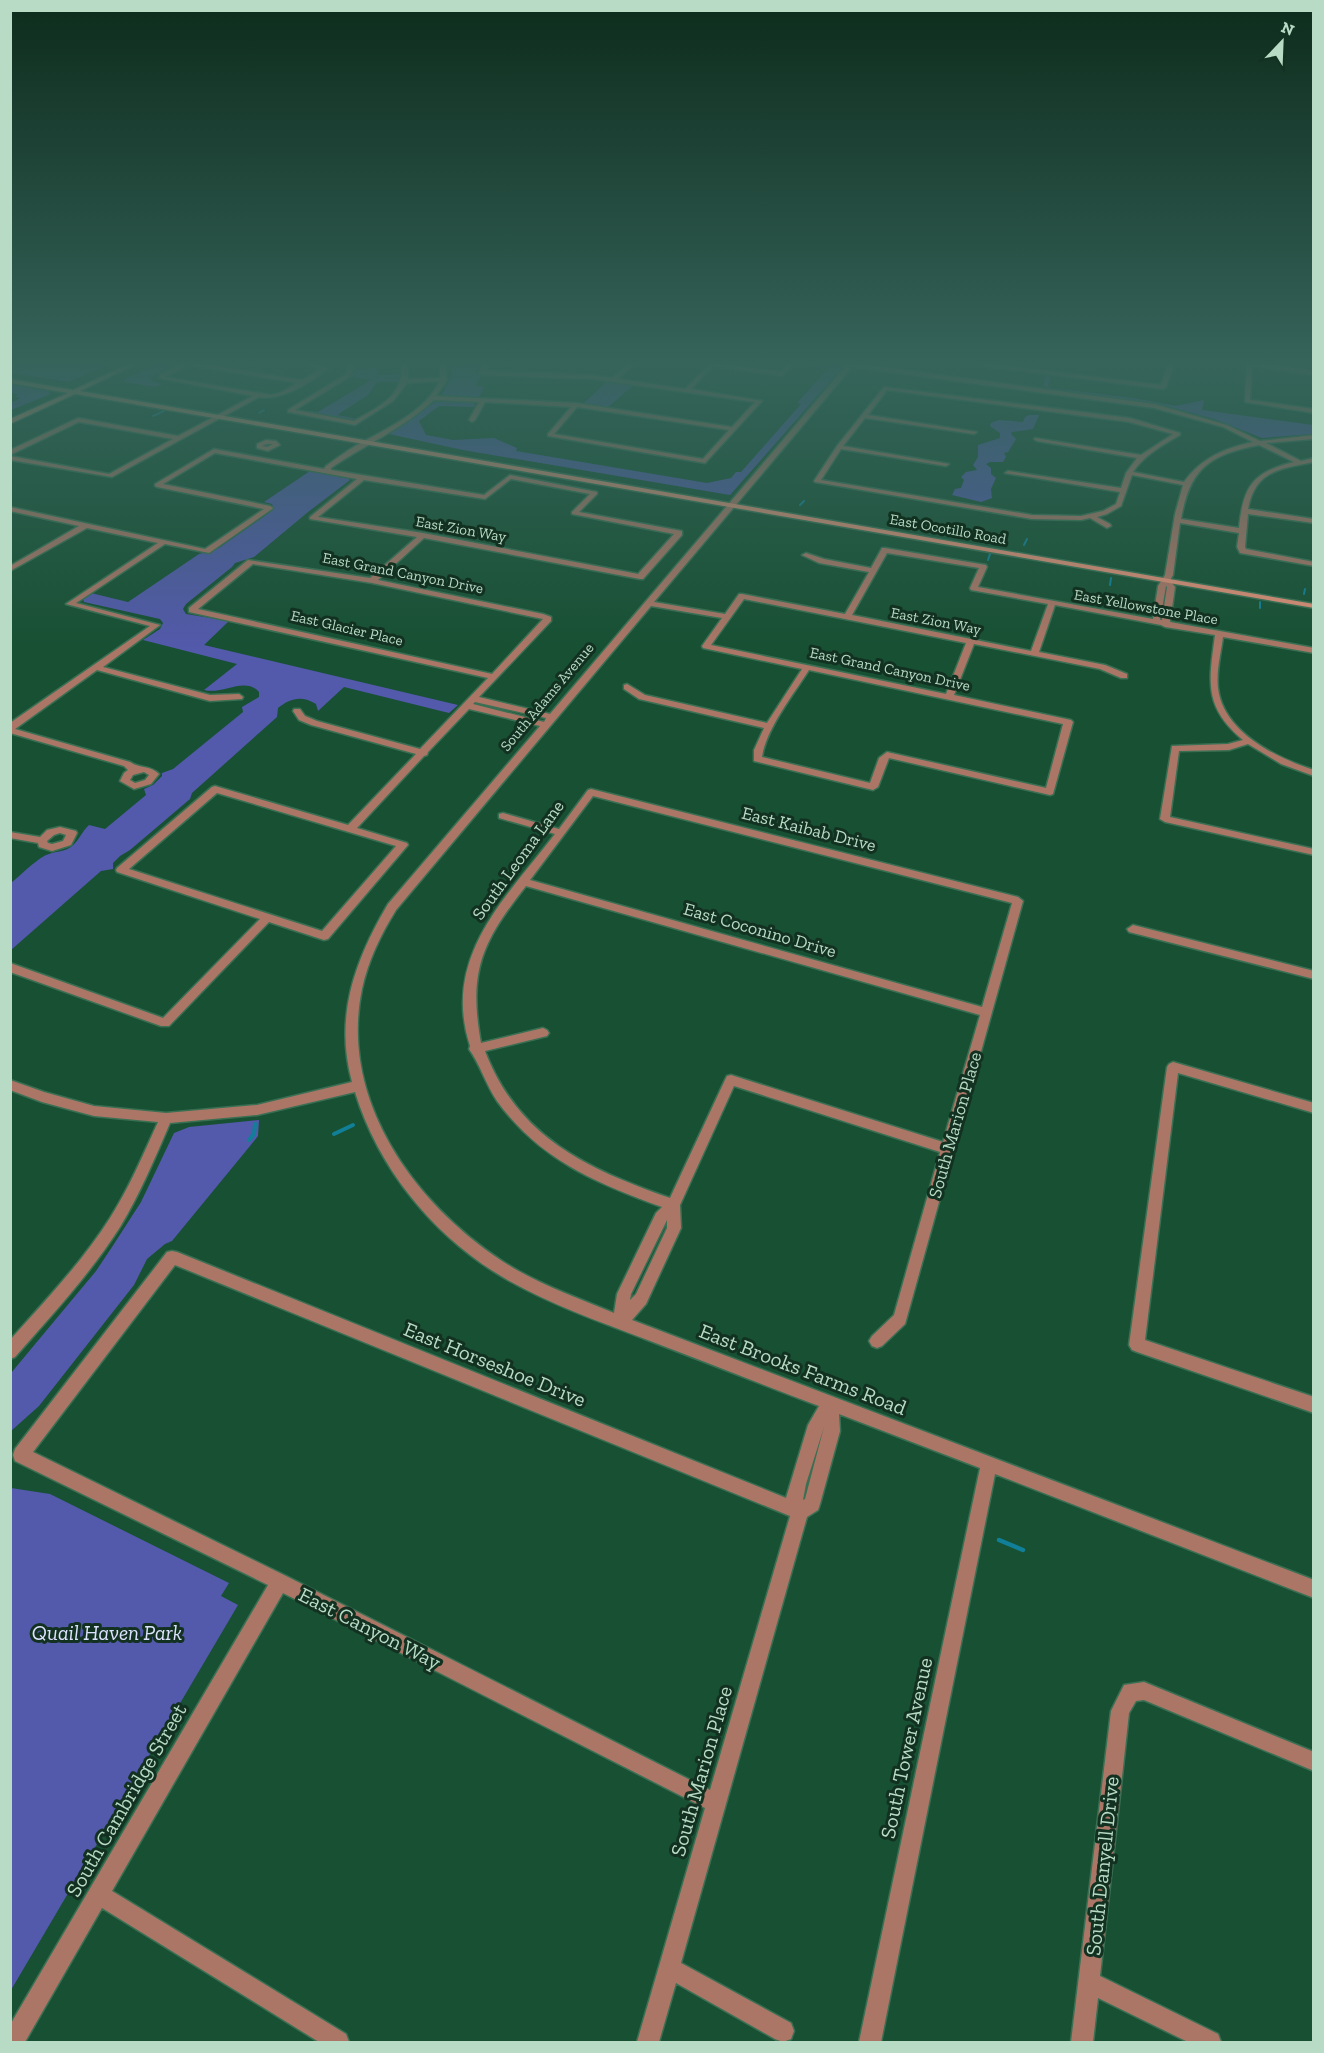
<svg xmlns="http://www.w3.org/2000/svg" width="1324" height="2053" font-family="'Zilla Slab',serif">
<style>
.green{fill:#5359ab}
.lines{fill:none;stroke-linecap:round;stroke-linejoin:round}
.stream-far2{stroke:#117f97;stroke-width:2}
.stream-far1{stroke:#117f97;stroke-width:4}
.stream{stroke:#117f97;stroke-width:4.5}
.street-casing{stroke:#3a6f53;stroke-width:3}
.secondary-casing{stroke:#3a6f53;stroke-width:3}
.street{fill:#ab7666;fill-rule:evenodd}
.secondary{fill:#e49077;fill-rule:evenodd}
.labels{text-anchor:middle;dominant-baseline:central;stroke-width:6;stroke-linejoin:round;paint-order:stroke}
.far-street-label{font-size:15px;fill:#b8dbc5;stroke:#133121}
.street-label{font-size:18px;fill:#b8dbc5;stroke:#133121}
.near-street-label{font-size:21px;fill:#b8dbc5;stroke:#133121}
.near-park-label{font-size:21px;font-style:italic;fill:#dde2fe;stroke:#133121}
</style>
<rect width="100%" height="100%" fill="#175033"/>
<g class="green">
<polygon points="11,361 117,361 69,382 11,373"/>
<polygon points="163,361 181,361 150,378 154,382 163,384 155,387 124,382 125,379"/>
<polygon points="798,361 838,365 842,368 730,495 463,450 389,434 435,402 472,402 475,404 474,407 439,406 419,421 426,435 453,440 494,438 517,448 516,451 707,483 731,478 736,472 741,472 801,404 797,403 828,368 796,363"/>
<polygon points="470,362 482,363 481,367 474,371 481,375 476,386 484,387 478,399 441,396 452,375 450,365"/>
<polygon points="378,368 379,375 402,374 401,382 377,382 368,395 337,415 357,419 350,420 297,410 318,412 371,380 351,377 356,369"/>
<polygon points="1051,375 1048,386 1052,388 1133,398 1176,406 1204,400 1202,410 1313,425 1313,434 1262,438 1214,419 1167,406 1043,387 1045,376"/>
<polygon points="608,380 635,384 607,408 583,404"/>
<polygon points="10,384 46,390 51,394 11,410 11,403 20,398 15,397 18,394 11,393"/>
<polygon points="1029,415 1039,415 1033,429 1012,432 1011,434 1016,439 1008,452 1004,453 1006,457 1003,462 990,462 986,464 991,468 991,474 996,478 991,489 992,498 981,502 952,495 955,489 961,488 964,480 961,477 966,472 977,470 973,465 978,457 978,445 1000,438 1000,433 990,426 991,423 999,420 1023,422 1025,417"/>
<path d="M310 471 348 478 350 480 308 512 254 557 235 563 232 567 186 604 183 609 186 614 229 621 204 645 458 705 449 713 344 687 318 711 316 704C302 695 290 698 278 708L277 717 192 793 190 799 130 850 120 856 113 863V869L101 871 11 950V883C20 876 38 857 49 854 57 851 64 852 71 847 80 840 81 832 89 825L105 829 146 795 144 789 153 785 162 776V773L173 769 243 712 242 707 259 697V692C245 676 223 695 204 690L237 664 143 640 160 629 163 623 160 619 84 602 83 599 91 593 128 602 199 554 219 548 269 513 273 507 272 504 264 502Z"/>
<polygon points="259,1120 258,1136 250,1146 172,1241 165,1244 147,1259 134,1285 39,1406 11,1431 11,1373 96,1271 112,1247 141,1202 174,1133 189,1127"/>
<polygon points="11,1488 50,1494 229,1583 221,1596 238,1605 11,1990"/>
</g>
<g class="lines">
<g class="stream-far2">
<polyline points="259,413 264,410"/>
<polyline points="153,416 164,411"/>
<polyline points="800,505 804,501"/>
<polyline points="1024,545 1027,539"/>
<polyline points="988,560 990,554"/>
<polyline points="1110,585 1111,578"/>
<polyline points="1304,594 1305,589"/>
<polyline points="1260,602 1260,608"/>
</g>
<g class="stream-far1">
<polyline points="334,1134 353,1125"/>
<polyline points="249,1140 254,1134 255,1124"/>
</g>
<polyline class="stream" points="999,1540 1023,1550"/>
<g class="street-casing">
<g id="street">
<path d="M186 361 302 380 321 369 293 361H305L329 368C311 382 283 401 259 397L112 477 10 460V456L109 474 173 439 79 422 10 455V450L78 418 178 436 253 396 159 378 161 374ZM188 365 297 383 280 393 271 395 165 377Z"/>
<path d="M349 361H355L351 376 295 410 354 421C380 406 406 396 401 361H407L408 379 440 378V361H446V378L448 379 436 396 576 403 732 427 755 402 592 379 482 375 479 373 485 361H491L486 371 592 375 613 378 630 361H637L618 379 685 389 712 362 781 372 790 361H796L782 376 713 366 691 389 762 401 705 463 548 436V434L571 407 485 402 475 420 472 422 469 420 479 402 434 400C404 428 365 445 331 468V470L484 495 510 475 597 492V494L579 512 682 531V535L643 579H640L424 538 378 580 543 614 551 617V621L479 697 550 714 846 366 820 361H838L1154 404 1227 425 1260 441 1314 435V439L1266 443 1301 461 1314 458V462C1280 469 1255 470 1248 509L1314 519V523L1248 514 1245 547 1246 549 1314 562V566L1240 553 1237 547 1239 533 1180 523 1173 575 1170 580 1175 587 1170 622 1314 648V653L1223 637C1221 653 1216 671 1218 688 1223 732 1276 758 1314 770V776L1281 764 1248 744 1229 750 1179 751 1170 817 1314 849V855L1165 822 1160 819 1172 746 1228 744 1243 740C1203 707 1209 681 1215 635L1165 627 1161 625 1055 605 1039 652 1105 665 1127 674V678H1121L1100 669 974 644 954 695 1071 720 1073 722 1053 794 1050 795 889 758 878 787 873 790 754 761V750L764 728 639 699 624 689V685L627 684 645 695 767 723 802 669 703 648 702 646 722 618 651 606 396 910C381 934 368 961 362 989 339 1100 414 1203 502 1261 537 1284 576 1297 614 1313L617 1294 656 1213 662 1207C596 1183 540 1160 497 1101 486 1085 480 1064 469 1049L470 1046C441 957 506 898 555 834L499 818V814L503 813 559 829 588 790 591 789 1018 897 1023 901 905 1324 882 1346 877 1348 872 1346 869 1341 872 1336 894 1315 940 1152 734 1086 680 1205 681 1228 646 1304 632 1320 1314 1580V1598L995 1474 881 2042H859L980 1468 839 1414 840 1431 820 1504 818 1510 807 1517 681 1963 791 2023 794 2031 791 2039 783 2042 775 2039 676 1983 659 2042H637L705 1808 283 1593 112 1891 346 2034 349 2042H319L102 1908 25 2042H10V2025L268 1585 15 1461 13 1455 15 1449 167 1252 172 1251 177 1252 786 1498 808 1425 819 1406C761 1384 703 1361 645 1339 598 1321 550 1304 506 1279 435 1238 379 1170 355 1092L257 1115 170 1123C155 1158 140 1194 120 1227 90 1274 52 1315 15 1357L10 1359V1340C45 1301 82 1262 110 1218 129 1188 143 1155 158 1122L94 1116 42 1102 10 1090V1080L44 1092 94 1106 166 1113 257 1105 352 1082C334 1017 355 960 388 904L540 726 469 709 428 752 427 755 424 756 357 828 407 843 408 845 328 939 324 940 269 922 169 1026H161L10 972V963L163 1018 260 919 117 872 116 870 117 868 212 787 215 786 348 825 416 754 311 725 299 720 293 711 294 709H300L305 716 317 721 420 749 488 678 189 612V608L248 560 370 578 417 537 310 519V517L357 479 215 453 163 484 270 506 273 508 272 509 209 553 165 544 76 603 160 625 103 667 210 695 239 694 243 697 242 699 210 701 97 670 15 729 130 762C140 769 150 765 159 774L151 784 134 789 120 781 124 773 128 770 124 766 10 733V723L150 626 66 604 158 543 87 528 10 571V566L79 526 10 511V507L205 549 264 509 157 487 155 486V484L214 449 324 469 326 466C336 459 346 451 357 445 382 431 429 410 439 381L407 383 393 401 355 425 288 412V410L346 374ZM852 367 1154 408 1223 427 1253 442C1225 448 1201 458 1184 482L1133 472C1144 455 1163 445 1180 435V433L1130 418 884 387 837 446 814 481 815 482 1032 519 1081 520 1090 518 1107 528 1111 526 1110 524 1097 517 1107 514 1121 506 1132 475 1183 485 1175 514 1165 575 1158 586 1153 619 978 587 987 567 986 565 885 548H882L871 568 824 559 806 553 802 555 819 563 869 572 845 614 742 594H739L725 614 654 602ZM887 390 1129 422 1173 434 1141 455 1035 438 1034 439 1037 441 1137 458 1126 473 1121 488 1008 471 1005 473 1120 492 1116 504 1103 511 1081 516 1032 515 821 480 841 449 946 466 949 464 843 446 865 418 974 434 977 432 868 415ZM577 407 729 430 703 459 554 434ZM1259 445 1294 462C1252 472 1243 487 1239 528L1181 519C1190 468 1209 455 1259 445ZM511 479 590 494 572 512V514L674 534 638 574 423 533 318 517 364 480 485 499ZM887 553 979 568 970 588 971 590 1048 604 1031 651 852 615ZM253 564 372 583 543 619 492 674 198 609ZM1166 586 1167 587 1162 620H1160ZM744 599 966 643 946 694 711 645ZM809 670 1063 724 1046 788 887 752 879 758 870 783 762 757C766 729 793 695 809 670ZM475 702 546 718 544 722 473 704ZM144 772 149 775 145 780 135 783 130 780 133 775ZM217 793 396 846 322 931 129 869ZM593 796 1012 903 982 1007 530 880ZM526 886 980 1015 943 1142 731 1075 727 1076 725 1080 670 1198C588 1169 518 1138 485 1051L547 1036 549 1033 547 1030 543 1028 481 1043C468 971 482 942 526 886ZM667 1220V1228L636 1294 630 1300 631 1294ZM175 1265 790 1516 710 1790 286 1576 33 1452ZM824 1427 805 1499 803 1500 806 1484Z"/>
<polygon points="945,361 964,361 1161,385 1169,361 1175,361 1166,387 1163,389"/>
<polygon points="1247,361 1314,371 1314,375 1252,366 1250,400 1314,409 1314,413 1245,402"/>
<path d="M266 440 276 441 280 445 268 451 257 448V444ZM267 444H273L267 447 262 446Z"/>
<path d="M60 827 76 831 77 833 71 845 52 851 39 847 38 843 10 838V832L40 837 47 830ZM60 833 66 835 63 841 52 844 48 843 47 841 54 835Z"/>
<polygon points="1133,925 1314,971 1314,979 1129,932 1127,929"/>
<polygon points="1173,1062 1314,1103 1314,1113 1178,1073 1145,1340 1314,1397 1314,1413 1137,1352 1132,1350 1129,1345 1167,1067 1169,1064"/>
<polygon points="1144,1682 1314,1752 1314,1771 1144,1700 1136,1701 1129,1713 1100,1976 1218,2034 1221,2042 1188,2042 1098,1998 1093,2042 1071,2042 1111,1711 1124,1685"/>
</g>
</g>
<g class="secondary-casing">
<polygon id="secondary" points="135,361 143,361 80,391 1314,604 1314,608 75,394 10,424 10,419 68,393 10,383 10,379 73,390"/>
</g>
<use href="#street" class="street"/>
<use href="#secondary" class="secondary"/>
</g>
<linearGradient id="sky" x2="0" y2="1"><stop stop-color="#0d2c1c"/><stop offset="0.56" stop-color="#36645b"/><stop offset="1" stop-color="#36645b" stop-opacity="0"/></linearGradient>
<rect width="1324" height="649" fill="url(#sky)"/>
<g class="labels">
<g class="far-street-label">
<text transform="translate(461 529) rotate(10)">East Zion Way</text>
<text transform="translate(948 529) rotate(10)">East Ocotillo Road</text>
<text transform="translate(403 573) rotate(11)">East Grand Canyon Drive</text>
<text transform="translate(1146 607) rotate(10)">East Yellowstone Place</text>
<text transform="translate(936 621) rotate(11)">East Zion Way</text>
<text transform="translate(347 628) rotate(13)">East Glacier Place</text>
<text transform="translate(890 669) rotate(12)">East Grand Canyon Drive</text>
<text transform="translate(547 697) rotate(-50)">South Adams Avenue</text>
</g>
<g class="street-label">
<text transform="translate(809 829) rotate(14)">East Kaibab Drive</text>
<text transform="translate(518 860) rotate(-54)">South Leoma Lane</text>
<text transform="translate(760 930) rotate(16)">East Coconino Drive</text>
<text transform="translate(955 1125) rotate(-74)">South Marion Place</text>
</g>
<g class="near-street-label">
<text transform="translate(495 1364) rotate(22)">East Horseshoe Drive</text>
<text transform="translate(803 1369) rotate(21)">East Brooks Farms Road</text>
<text transform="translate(370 1628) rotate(27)">East Canyon Way</text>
<text transform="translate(906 1748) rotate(-78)">South Tower Avenue</text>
<text transform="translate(701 1771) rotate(-74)">South Marion Place</text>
<text transform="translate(126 1800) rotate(-60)">South Cambridge Street</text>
<text transform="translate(1102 1866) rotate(-84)">South Danyell Drive</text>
</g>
<g class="near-park-label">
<text x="107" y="1632">Quail Haven Park</text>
</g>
</g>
<rect width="1324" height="2053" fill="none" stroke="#b8dbc5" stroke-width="24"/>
<g transform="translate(1282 42) rotate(23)" stroke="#133121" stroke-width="4.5" paint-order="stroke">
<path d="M0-4.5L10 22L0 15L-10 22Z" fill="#b8dbc5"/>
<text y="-9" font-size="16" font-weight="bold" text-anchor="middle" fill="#b8dbc5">N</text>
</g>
</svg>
